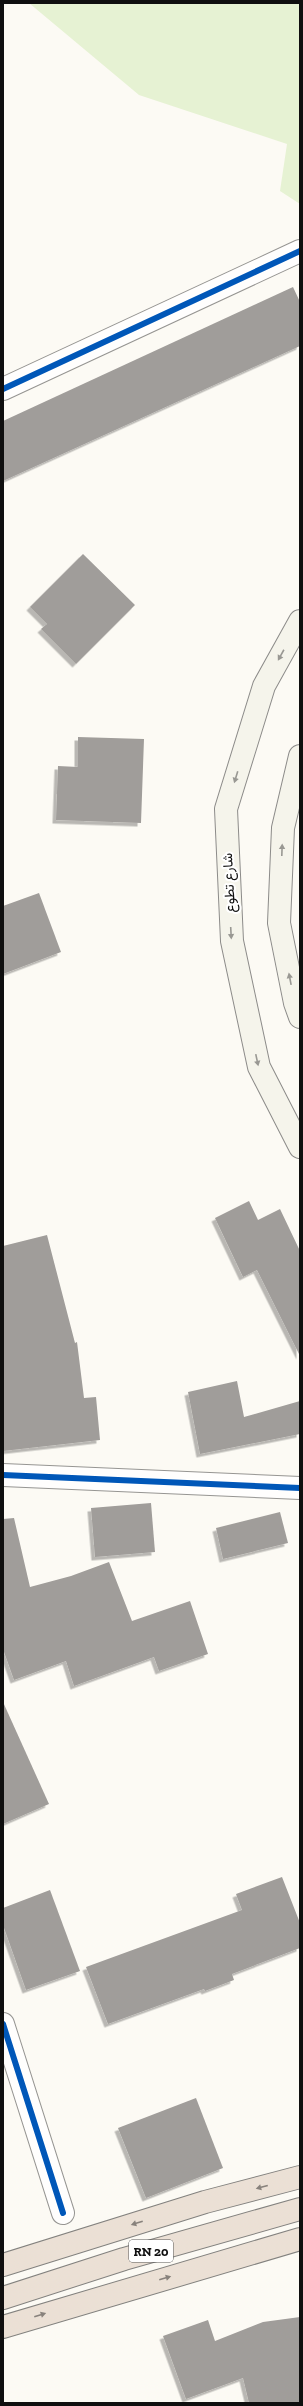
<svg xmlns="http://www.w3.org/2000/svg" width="303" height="2406" font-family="'Zilla Slab',Vazirmatn,serif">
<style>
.green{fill:#e6f2d3}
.building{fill:#a09d9a;filter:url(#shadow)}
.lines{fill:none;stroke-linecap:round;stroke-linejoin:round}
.street-casing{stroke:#969592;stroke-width:24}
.secondary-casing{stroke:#8c8b89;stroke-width:24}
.highway-casing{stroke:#83827f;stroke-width:24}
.street{stroke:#fffefd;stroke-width:22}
.secondary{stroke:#f5f4eb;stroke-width:22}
.highway{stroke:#ebe0d5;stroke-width:22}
.cycleway-casing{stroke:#fff;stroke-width:8}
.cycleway{stroke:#0057b8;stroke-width:6}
.oneway{fill:#999893}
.oneway2{fill:#88827c}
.labels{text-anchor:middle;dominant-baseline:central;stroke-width:4;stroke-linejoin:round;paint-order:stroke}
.shield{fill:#fff;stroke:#575757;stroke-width:1}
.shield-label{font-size:13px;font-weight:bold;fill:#0f0f0f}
.street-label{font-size:14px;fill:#0f0f0f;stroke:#fff}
</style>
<defs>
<filter id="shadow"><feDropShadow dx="-3.5" dy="3.5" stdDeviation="0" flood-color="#0004"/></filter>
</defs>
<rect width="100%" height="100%" fill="#fcfaf4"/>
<polygon class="green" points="29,3 300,3 300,204 280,191 287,144 139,95"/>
<g class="building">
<polygon points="293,287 300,302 300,346 3,481 3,421"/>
<polygon points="83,554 135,605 76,664 41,629 47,624 30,607"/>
<polygon points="78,737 144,739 141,823 56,820 58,766 78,767"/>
<polygon points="39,893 61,952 3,974 3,906"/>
<polygon points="249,1201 258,1220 280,1209 300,1251 300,1356 257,1270 243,1277 215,1218"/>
<polygon points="47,1235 75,1343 77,1342 84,1398 96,1397 100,1440 3,1451 3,1246"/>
<polygon points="237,1381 244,1417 300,1401 300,1434 200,1454 188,1392"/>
<polygon points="151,1503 155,1552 95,1557 91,1508"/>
<polygon points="280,1512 288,1543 223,1559 216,1528"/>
<polygon points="14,1518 30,1587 71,1576 109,1562 132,1621 190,1601 208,1654 159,1671 154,1657 74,1686 66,1661 14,1680 3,1649 3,1519"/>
<polygon points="3,1702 49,1804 3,1824"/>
<polygon points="282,1877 300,1923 300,1948 232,1974 234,1980 205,1991 204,1989 108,2024 86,1967 242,1910 236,1894"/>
<polygon points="50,1890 80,1971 26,1990 3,1925 3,1908"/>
<polygon points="196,2098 223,2168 146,2198 118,2128"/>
<polygon points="300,2317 300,2403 249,2403 243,2378 186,2399 163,2336 208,2320 215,2341 263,2322"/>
</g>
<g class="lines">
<g class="street-casing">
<g id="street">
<polyline points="3,389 300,251"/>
<polyline points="3,1475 300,1488"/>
<polyline points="3,2024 63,2213"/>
</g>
</g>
<g class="secondary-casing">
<g id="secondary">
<polyline points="300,621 264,686 226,809 232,941 259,1067 300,1147"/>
<polyline points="300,756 283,828 279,923 295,1003 300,1017"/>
</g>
</g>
<g class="highway-casing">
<g id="highway">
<polyline points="3,2265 205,2202 300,2177"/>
<polyline points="3,2298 124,2259 300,2209"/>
<polyline points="3,2327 300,2239"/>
</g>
</g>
<use href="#street" class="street"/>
<use href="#secondary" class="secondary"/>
<use href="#highway" class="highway"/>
<g class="cycleway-casing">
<g id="cycleway">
<polyline points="3,389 300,251"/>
<polyline points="3,1475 300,1488"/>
<polyline points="3,2024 63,2213"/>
</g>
</g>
<use href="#cycleway" class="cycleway"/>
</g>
<defs><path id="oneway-solid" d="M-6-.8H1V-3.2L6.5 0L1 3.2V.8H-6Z"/></defs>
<g class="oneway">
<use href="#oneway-solid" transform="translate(281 655) rotate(119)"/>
<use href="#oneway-solid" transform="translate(236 777) rotate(107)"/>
<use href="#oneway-solid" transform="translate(282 850) rotate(-88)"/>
<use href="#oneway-solid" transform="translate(231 933) rotate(87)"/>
<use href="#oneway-solid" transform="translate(290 979) rotate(-101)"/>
<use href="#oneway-solid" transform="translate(257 1060) rotate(78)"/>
</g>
<g class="oneway2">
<use href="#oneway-solid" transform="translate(262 2187) rotate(165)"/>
<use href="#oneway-solid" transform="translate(137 2223) rotate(163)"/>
<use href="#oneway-solid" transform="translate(165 2278) rotate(-16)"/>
<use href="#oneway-solid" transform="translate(40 2315) rotate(-17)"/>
</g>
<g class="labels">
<rect class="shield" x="129" y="2240" width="44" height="22" rx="3"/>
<g class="shield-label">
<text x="151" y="2251">RN 20</text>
</g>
<g class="street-label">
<text transform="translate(229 883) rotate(-93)">شارع تطوع</text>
</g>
</g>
<rect width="303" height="2406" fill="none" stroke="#0f0f0f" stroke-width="8"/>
</svg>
